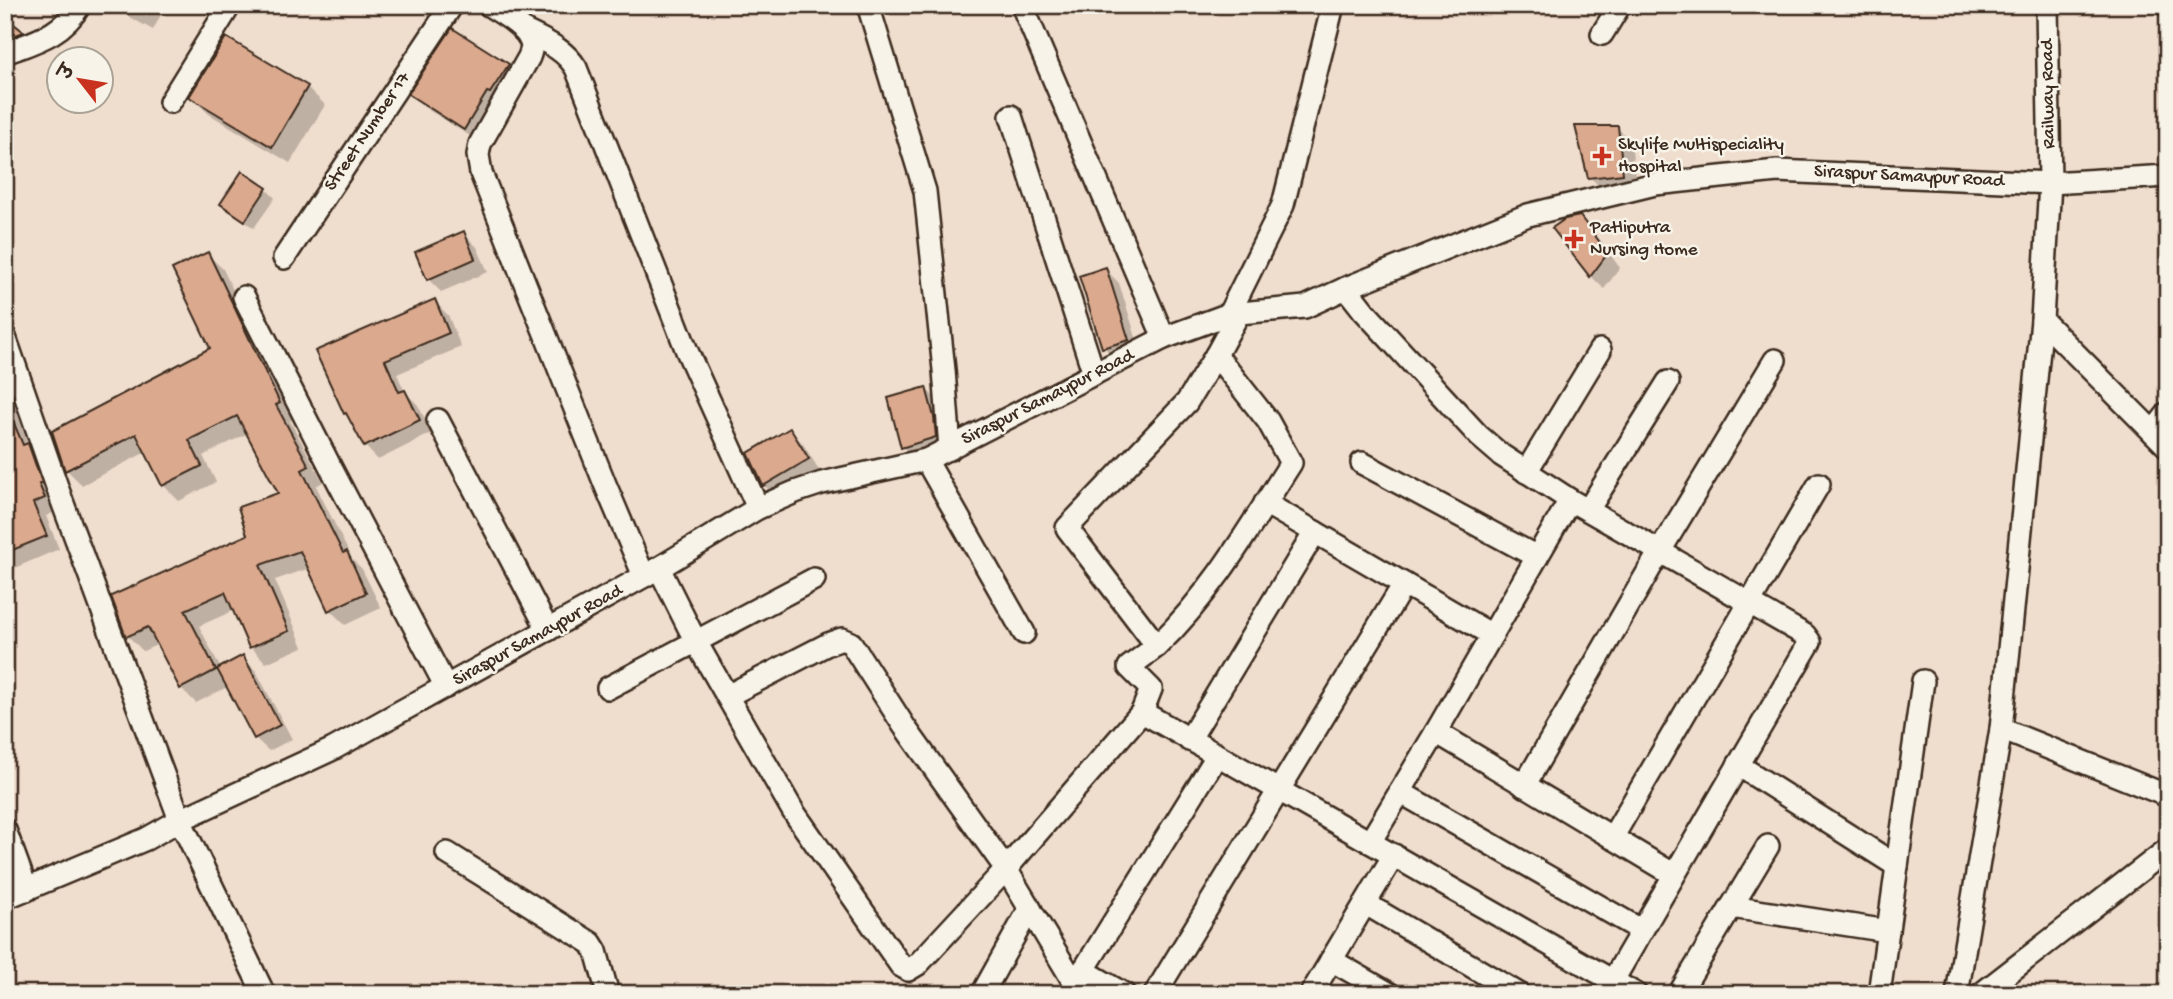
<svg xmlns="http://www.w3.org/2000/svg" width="2173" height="999" font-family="'Gochi Hand','Playpen Sans Deva',sans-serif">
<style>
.shadow{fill:#0003}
.building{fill:#dba98e;stroke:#3b2a1e;stroke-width:2}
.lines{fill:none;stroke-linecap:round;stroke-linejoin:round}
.minor-casing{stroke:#3b2a1e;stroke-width:26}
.minor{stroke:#f7f3e8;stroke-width:21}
.poi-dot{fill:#c8321e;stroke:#f7f3e8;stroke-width:2.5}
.labels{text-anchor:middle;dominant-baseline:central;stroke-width:5;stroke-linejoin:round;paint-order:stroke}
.street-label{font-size:19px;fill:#3b2a1e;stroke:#f7f3e8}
.poi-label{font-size:19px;fill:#3b2a1e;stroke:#f7f3e8;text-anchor:start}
</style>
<rect width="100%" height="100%" fill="#efddcd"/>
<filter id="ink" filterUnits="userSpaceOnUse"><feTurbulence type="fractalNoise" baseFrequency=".0143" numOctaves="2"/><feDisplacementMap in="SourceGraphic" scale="14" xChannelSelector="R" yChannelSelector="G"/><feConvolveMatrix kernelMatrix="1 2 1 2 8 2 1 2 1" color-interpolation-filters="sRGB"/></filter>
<g filter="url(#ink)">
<g class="shadow">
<polygon points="108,5 166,5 153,30"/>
<polygon points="5,19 35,46 5,61"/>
<polygon points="507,65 521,78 478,141 424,107 411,94"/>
<polygon points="307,87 325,105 290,163 209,114 191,97"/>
<polygon points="1617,128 1631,141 1636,186 1603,190 1590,177"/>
<polygon points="266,189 275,198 254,228 231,212 223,204"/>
<polygon points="1579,218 1593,231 1620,268 1604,289 1591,276 1555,228"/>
<polygon points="463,233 477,247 488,272 441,292 428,279"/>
<polygon points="207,254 223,269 294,418 290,421 323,482 316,486 352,559 362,569 381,608 345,625 330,610 310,568 275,580 303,647 266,663 251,647 235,610 199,626 221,669 243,657 256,671 292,739 269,751 255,738 229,686 196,703 181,688 159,644 143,651 128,636 250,535 281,494 248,433 203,456 216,482 179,501 163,485 146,452 82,485 67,470 212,348"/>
<polygon points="1105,269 1119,283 1141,353 1117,361 1104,347"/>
<polygon points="434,301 448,315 461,347 397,374 405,392 418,405 432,433 378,460 365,446 352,420 345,413 317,352"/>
<polygon points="5,380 32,449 41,458 57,511 46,516 59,549 5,572"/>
<polygon points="926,389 939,402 948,451 916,460 903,447"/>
<polygon points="790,430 803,444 821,473 777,499 764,485"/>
</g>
<g class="building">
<polygon points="5,17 24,32 5,39"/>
<polygon points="452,28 509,64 490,93 487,92 464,130 408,94"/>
<polygon points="226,37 308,86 272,147 189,97"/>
<polygon points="1575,126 1618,126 1623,174 1588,178"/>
<polygon points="242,171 267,188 245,221 220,204"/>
<polygon points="1580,216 1608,253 1590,277 1552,228 1565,219"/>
<polygon points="464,231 475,259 427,280 415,252"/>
<polygon points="208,252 280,403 276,405 309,466 302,470 343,553 347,551 366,593 328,611 300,551 260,565 289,631 249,648 225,592 185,610 216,670 180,689 148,627 126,637 111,596 247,535 238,507 278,493 237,416 189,440 202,466 162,486 136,434 65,471 52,431 210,348 172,269"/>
<polygon points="1106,267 1129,340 1102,348 1079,276"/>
<polygon points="435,299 449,333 385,360 399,392 405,390 420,420 364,447 346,413 344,414 315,351"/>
<polygon points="926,387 934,417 936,437 901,448 888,398"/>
<polygon points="5,402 23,445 28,443 42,483 39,484 45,498 33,503 47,536 5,553"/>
<polygon points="790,428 809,459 763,486 748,453"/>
<polygon points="243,655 280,725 254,739 217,669"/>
</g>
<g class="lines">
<g class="minor-casing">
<g id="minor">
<path d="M489 5C502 14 524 25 530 40 533 45 531 52 529 57L480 144 478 155 481 173 605 484 644 576"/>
<polyline points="868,5 925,191 944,370 950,449"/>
<polyline points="1022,5 1164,338"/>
<polyline points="2167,5 2168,6"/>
<path d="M523 30C542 40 564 48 576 68L687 351 758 508"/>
<polyline points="1602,34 1620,5"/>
<path d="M5 53C36 41 62 35 80 5"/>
<polyline points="170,102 230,5"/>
<polyline points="1011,116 1094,374"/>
<polyline points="284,258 452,5"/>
<polyline points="1346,288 1364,311 1479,436 1501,455 1570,500 1805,635 1810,642 1605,994"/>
<polyline points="244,297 331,468 446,687"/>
<polyline points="1229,314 1283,205 1333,5"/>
<polyline points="2042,320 2168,447"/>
<polyline points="5,337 62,501 180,820 264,994"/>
<polyline points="438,420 548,630"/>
<polyline points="2153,432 2168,413"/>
<polyline points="926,460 1024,633"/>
<polyline points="1362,463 1537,557"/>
<polyline points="1526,472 1600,350"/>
<polyline points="1265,503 1492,635"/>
<polyline points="1588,510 1668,382"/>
<polyline points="659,568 696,642 793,811 901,966 908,970 918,964 1006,869 1081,994"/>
<path d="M1157 646C1212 593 1250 527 1291 463L1268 421 1216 355"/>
<polyline points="608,688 814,579"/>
<polyline points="727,696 828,644 842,639 851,643 904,726 1006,869 1142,712 1151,689 1129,667 1157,646 1067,528 1187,402 1216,355 1239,313"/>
<polyline points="1142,712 1636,994"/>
<polyline points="2001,729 2168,796"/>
<polyline points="1436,732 1673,874"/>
<polyline points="1189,740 1315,532"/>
<polyline points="1738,765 1897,866"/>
<polyline points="1524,786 1660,551 1775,360"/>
<polyline points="1400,792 1641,930"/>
<polyline points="5,830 27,890"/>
<polyline points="1612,838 1819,484"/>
<polyline points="1370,842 1436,732 1570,500"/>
<polyline points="447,853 591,943 596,951 608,994"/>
<polyline points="5,898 146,839 180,820 333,749 659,568 758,508 795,492 822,483 926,460 1164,338 1229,314 1305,307 1346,288 1528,215 1655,184 1777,171 2050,183 2168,176"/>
<polyline points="1366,904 1519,994"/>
<polyline points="1731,907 1888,931"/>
<polyline points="1331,960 1390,994"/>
<polyline points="1083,970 1124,994"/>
<polyline points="1070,992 1217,756"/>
<polyline points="982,994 1030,908"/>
<polyline points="1155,994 1404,584"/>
<polyline points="1311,994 1394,855"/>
<polyline points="1679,994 1768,846"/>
<polyline points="1879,994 1923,681"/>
<polyline points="1957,994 2001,729 2042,320 2050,183 2047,5"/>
<polyline points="1981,994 2168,849"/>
</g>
</g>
<use href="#minor" class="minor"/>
</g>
</g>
<g class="poi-dot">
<path d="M1598.5 145.5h7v7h7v7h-7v7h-7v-7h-7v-7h7z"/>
<path d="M1570.5 228.5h7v7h7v7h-7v7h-7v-7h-7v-7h7z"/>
</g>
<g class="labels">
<g class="street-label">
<text transform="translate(2049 94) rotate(-91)">Railway Road</text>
<text transform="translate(368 132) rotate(-56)">Street Number 17</text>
<text transform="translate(1909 177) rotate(3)">Siraspur Samaypur Road</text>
<text transform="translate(1048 398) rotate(-27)">Siraspur Samaypur Road</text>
<text transform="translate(538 636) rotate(-29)">Siraspur Samaypur Road</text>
</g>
<g class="poi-label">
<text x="1618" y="145">Skylife Multispeciality<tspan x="1618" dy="22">Hospital</tspan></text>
<text x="1590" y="228">Patliputra<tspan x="1590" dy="22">Nursing Home</tspan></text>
</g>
</g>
<rect width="2173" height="999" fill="none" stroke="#f7f3e8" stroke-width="28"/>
<rect x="14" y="14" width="2145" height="971" fill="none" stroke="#3b2a1e" stroke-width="2.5" filter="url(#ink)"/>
<g transform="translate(80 80) rotate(301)"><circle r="33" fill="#f7f3e8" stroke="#aca397" stroke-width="2"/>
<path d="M0-5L12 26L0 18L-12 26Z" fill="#c8321e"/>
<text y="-10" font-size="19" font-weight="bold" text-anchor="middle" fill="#3b2a1e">उ</text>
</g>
</svg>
